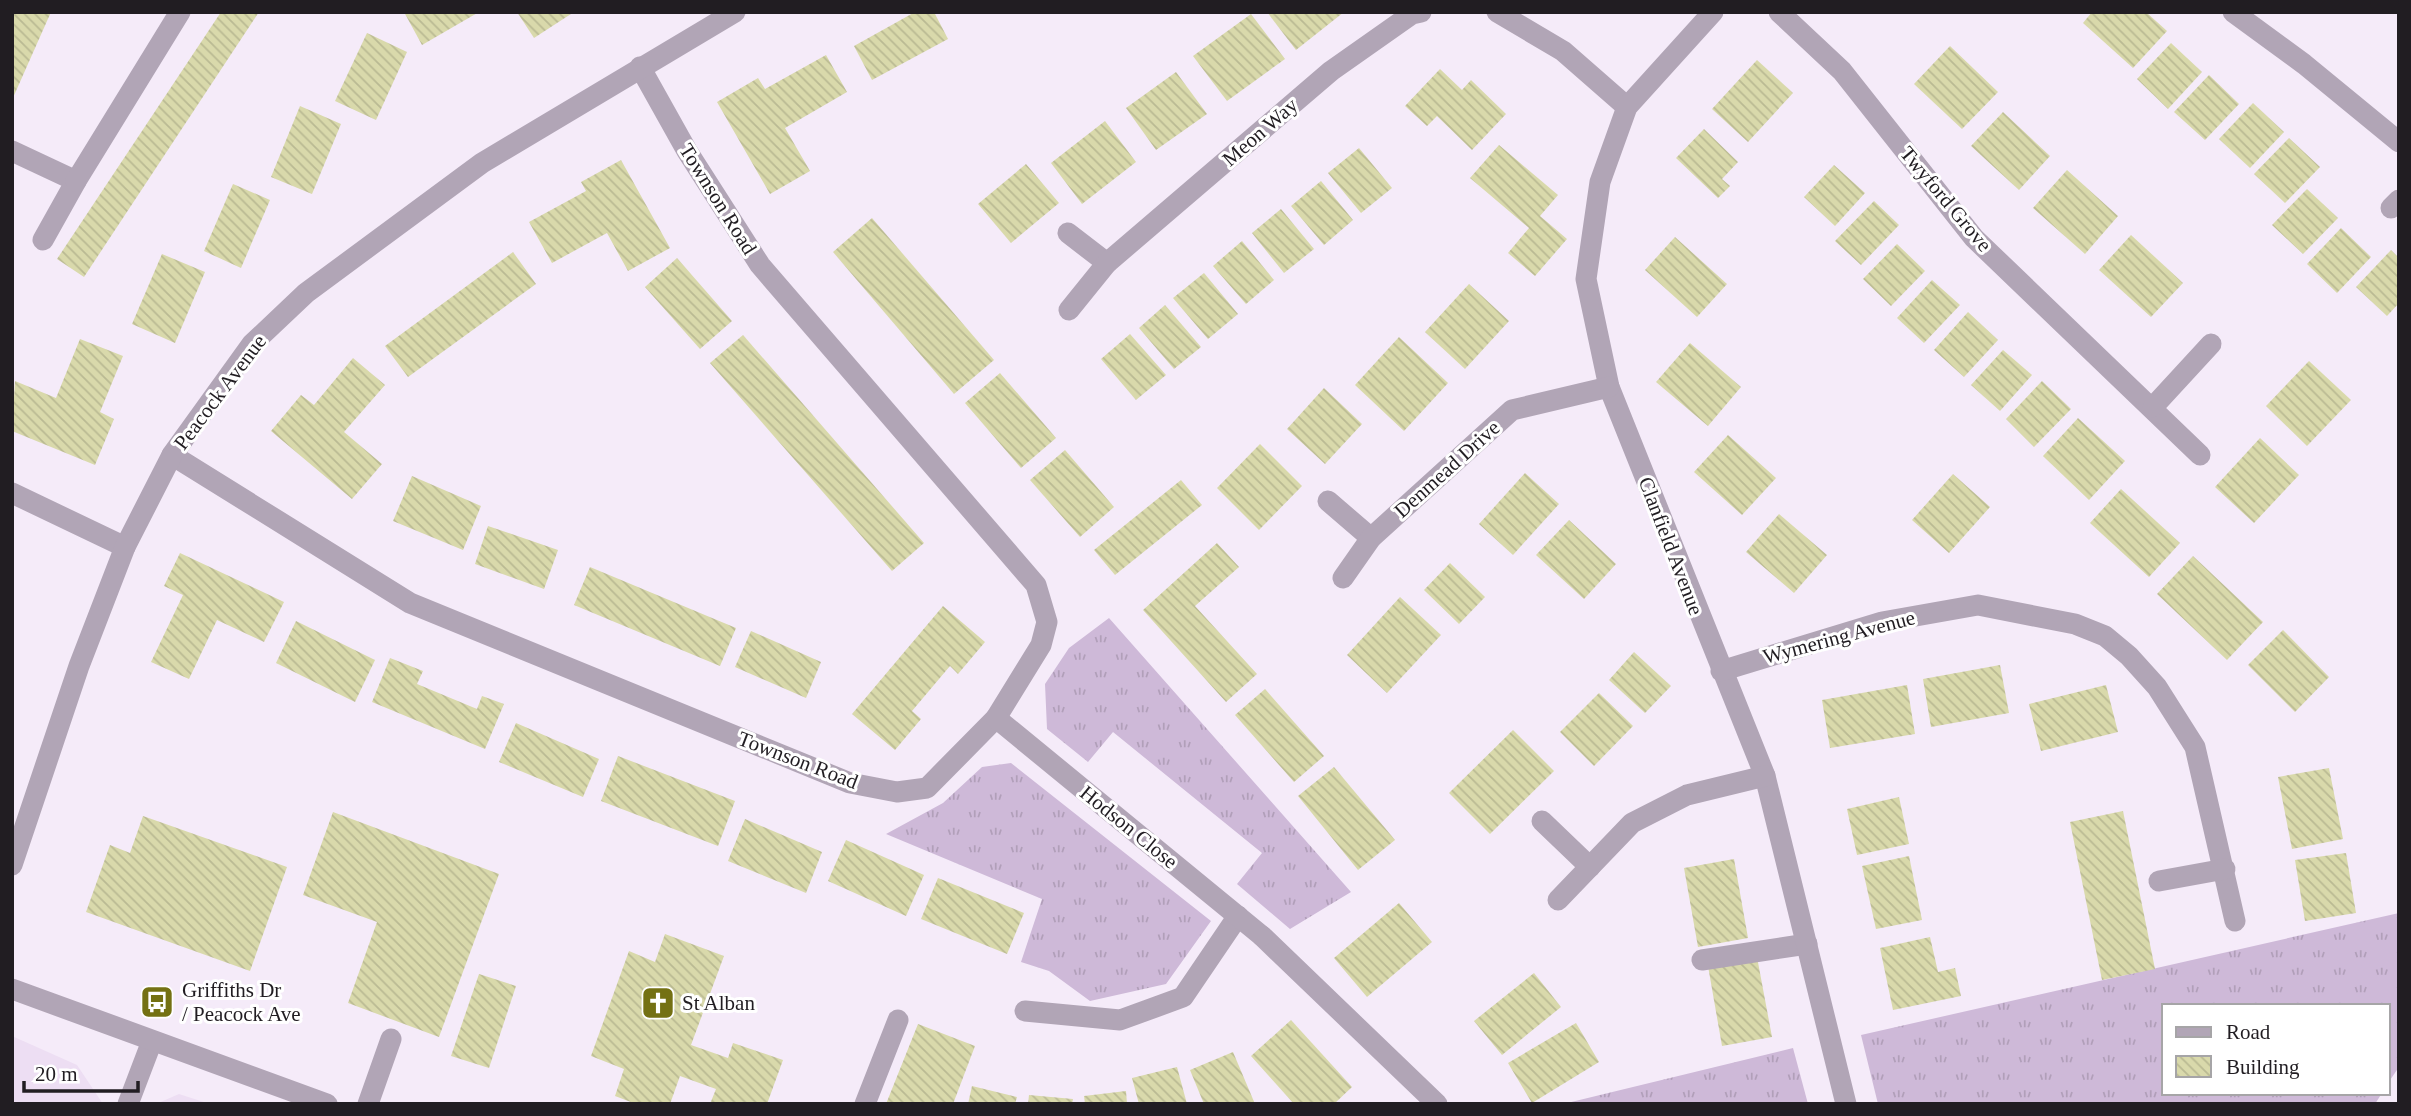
<svg xmlns="http://www.w3.org/2000/svg" width="2411" height="1116" font-family="'Times New Roman',serif">
  <style>
    .built { fill: #eddef3 }
    .grass { fill: url(#grass-tufts) }
    .building { fill: url(#building-back-hatch) }
    .lines { fill: none; stroke-linecap: round; stroke-linejoin: round }
    .service { stroke: #b1a5b6; stroke-width: 21 }
    .minor { stroke: #b1a5b6; stroke-width: 21 }
    .labels { text-anchor: middle; stroke-width: 6; stroke-linejoin: round; paint-order: stroke }
    .street-label { font-size: 21px; fill: #211d22; stroke: #fff }
    .poi-label { font-size: 21px; fill: #211d22; stroke: #fff; text-anchor: start }
  </style>
  <defs>
    <pattern id="grass-tufts" width="24" height="20" patternUnits="userSpaceOnUse" patternTransform="scale(1.75)"><rect width="24" height="20" fill="#ceb9d8"/><path d="M3 7l-1-3M5 7V3M7 7l1-3M15 17l-1-3M17 17v-4M19 17l1-3" fill="none" stroke="#b19fb9"/></pattern>
    <pattern id="building-back-hatch" width="6" height="6" patternUnits="userSpaceOnUse" patternTransform="scale(1.75)"><rect width="6" height="6" fill="#d9d9ab"/><path d="M-1 5l2 2M0 0l6 6M5-1l2 2" fill="none" stroke="#baba93"/></pattern>
  </defs>
  <rect width="100%" height="100%" fill="#f5ebf9"/>
  <!-- built -->
  <g class="built">
    <path d="M12,1036L77,1065L103,1104H12Z"/>
    <path d="M179,1094L210,1104H156Z"/>
  </g>
  <!-- grass -->
  <g class="grass">
    <path d="M1109,618L1351,892L1290,929L1237,884L1262,853L1113,732L1088,762L1047,729L1045,684L1069,648Z"/>
    <path d="M1011,763L1211,921L1166,984L1090,1001L1049,971L1021,962L1042,899L886,834L943,803L982,767Z"/>
    <path d="M2399,913V1067L2388,1083V1006H2164V1093H2382L2375,1104H1878L1861,1035Z"/>
    <path d="M1793,1048L1808,1104H1563Z"/>
  </g>
  <!-- building -->
  <g class="building">
    <path d="M12,12H51L12,100Z"/>
    <path d="M221,12H259L84,277L57,259Z"/>
    <path d="M404,12H479L422,45Z"/>
    <path d="M517,12H574L534,38Z"/>
    <path d="M915,12H934L948,39L872,80L854,46Z"/>
    <path d="M1267,12H1344L1296,50Z"/>
    <path d="M2092,12H2146L2167,31L2133,68L2083,23Z"/>
    <path d="M1251,14L1285,59L1227,101L1193,56Z"/>
    <path d="M367,33L407,52L376,120L335,101Z"/>
    <path d="M2171,43L2202,72L2168,109L2137,79Z"/>
    <path d="M1950,46L1998,92L1962,129L1914,84Z"/>
    <path d="M826,55L847,92L785,128L810,171L770,194L717,102L758,78L765,89Z"/>
    <path d="M1757,60L1793,93L1748,142L1712,109Z"/>
    <path d="M1440,69L1462,90L1471,80L1506,114L1472,150L1437,116L1427,126L1405,106Z"/>
    <path d="M1176,72L1207,114L1156,150L1126,108Z"/>
    <path d="M2209,75L2239,104L2205,140L2174,112Z"/>
    <path d="M2253,103L2284,132L2250,168L2219,139Z"/>
    <path d="M300,106L341,124L312,194L271,177Z"/>
    <path d="M2003,112L2050,156L2019,190L1971,146Z"/>
    <path d="M1105,121L1136,162L1082,204L1051,163Z"/>
    <path d="M1704,129L1738,162L1722,179L1730,186L1718,198L1676,158Z"/>
    <path d="M2289,138L2320,167L2285,203L2254,174Z"/>
    <path d="M1499,145L1558,195L1540,216L1567,239L1535,276L1508,253L1529,228L1470,178Z"/>
    <path d="M1359,148L1392,188L1361,213L1328,173Z"/>
    <path d="M621,160L670,248L628,271L607,233L552,263L529,222L586,191L581,182Z"/>
    <path d="M1026,164L1059,203L1011,243L978,204Z"/>
    <path d="M1834,165L1865,193L1835,226L1804,197Z"/>
    <path d="M2067,170L2118,216L2085,254L2033,208Z"/>
    <path d="M1321,181L1353,220L1324,245L1291,206Z"/>
    <path d="M233,184L270,200L241,268L204,251Z"/>
    <path d="M2307,189L2338,218L2303,254L2272,225Z"/>
    <path d="M1874,201L1899,225L1861,265L1835,241Z"/>
    <path d="M1281,209L1314,249L1284,273L1252,233Z"/>
    <path d="M872,218L994,360L954,394L833,252Z"/>
    <path d="M2341,228L2371,257L2337,293L2307,264Z"/>
    <path d="M2131,235L2183,283L2151,317L2099,270Z"/>
    <path d="M1675,237L1727,284L1697,317L1645,270Z"/>
    <path d="M1242,241L1274,280L1246,304L1213,266Z"/>
    <path d="M1897,244L1925,271L1891,306L1863,279Z"/>
    <path d="M2391,250L2399,258V303L2387,316L2356,287Z"/>
    <path d="M513,252L536,284L408,377L385,346Z"/>
    <path d="M162,254L205,272L175,343L132,324Z"/>
    <path d="M677,258L732,321L700,349L645,287Z"/>
    <path d="M1204,273L1238,314L1208,339L1173,298Z"/>
    <path d="M1932,280L1960,305L1924,343L1897,318Z"/>
    <path d="M1469,284L1509,321L1465,369L1425,332Z"/>
    <path d="M1165,305L1201,347L1174,369L1139,328Z"/>
    <path d="M1968,312L1998,340L1964,377L1934,350Z"/>
    <path d="M1130,334L1166,375L1136,400L1101,359Z"/>
    <path d="M743,335L924,543L892,571L710,363Z"/>
    <path d="M1399,337L1448,383L1404,431L1355,385Z"/>
    <path d="M80,339L123,356L100,412L114,419L95,465L12,431L15,381L56,398Z"/>
    <path d="M1690,343L1741,387L1708,426L1656,382Z"/>
    <path d="M2003,350L2032,375L2000,411L1971,385Z"/>
    <path d="M353,358L385,385L344,432L382,464L352,499L271,431L301,395L314,405Z"/>
    <path d="M2309,361L2351,400L2307,446L2266,406Z"/>
    <path d="M1000,373L1056,438L1021,468L965,403Z"/>
    <path d="M2042,381L2071,409L2034,447L2006,419Z"/>
    <path d="M1324,388L1362,424L1325,464L1287,429Z"/>
    <path d="M2078,418L2125,461L2089,500L2043,456Z"/>
    <path d="M1728,435L1776,478L1742,515L1694,472Z"/>
    <path d="M2260,438L2299,475L2254,523L2215,487Z"/>
    <path d="M1260,444L1302,486L1259,530L1217,488Z"/>
    <path d="M1065,450L1114,507L1080,537L1030,480Z"/>
    <path d="M1525,473L1559,504L1513,555L1479,524Z"/>
    <path d="M1953,474L1990,507L1949,553L1912,520Z"/>
    <path d="M412,476L481,506L463,550L393,521Z"/>
    <path d="M1181,480L1202,505L1115,575L1094,550Z"/>
    <path d="M2121,489L2180,543L2149,577L2090,523Z"/>
    <path d="M1779,514L1827,555L1794,593L1746,552Z"/>
    <path d="M1569,520L1616,564L1584,599L1536,555Z"/>
    <path d="M488,526L558,550L544,589L475,564Z"/>
    <path d="M1217,543L1239,567L1195,606L1257,674L1226,702L1143,610Z"/>
    <path d="M180,553L284,602L264,642L217,620L189,679L151,662L183,595L164,586Z"/>
    <path d="M2193,556L2263,622L2227,660L2157,594Z"/>
    <path d="M1450,563L1485,597L1459,624L1424,590Z"/>
    <path d="M590,567L736,628L720,666L574,605Z"/>
    <path d="M1400,597L1441,635L1387,693L1347,655Z"/>
    <path d="M943,606L985,642L958,674L950,666L912,711L921,719L895,750L852,714Z"/>
    <path d="M296,621L375,660L355,702L276,663Z"/>
    <path d="M2283,630L2329,677L2295,712L2248,665Z"/>
    <path d="M751,631L821,662L806,698L735,667Z"/>
    <path d="M1634,652L1671,686L1645,713L1609,680Z"/>
    <path d="M390,658L423,671L417,684L477,709L482,696L504,704L485,749L372,702Z"/>
    <path d="M2000,665L2009,713L1931,727L1923,679Z"/>
    <path d="M1907,685L1915,734L1830,748L1822,700Z"/>
    <path d="M2106,685L2118,732L2041,751L2029,704Z"/>
    <path d="M1265,689L1324,756L1294,782L1235,715Z"/>
    <path d="M1599,693L1633,726L1594,766L1560,732Z"/>
    <path d="M516,723L599,759L583,797L499,762Z"/>
    <path d="M1513,730L1554,771L1490,834L1449,793Z"/>
    <path d="M618,756L735,801L718,846L601,801Z"/>
    <path d="M1334,767L1395,840L1358,870L1298,796Z"/>
    <path d="M2329,768L2343,839L2292,849L2278,777Z"/>
    <path d="M1899,797L1909,844L1857,855L1847,809Z"/>
    <path d="M2123,811L2155,969L2102,980L2070,822Z"/>
    <path d="M333,812L499,874L439,1037L348,1003L377,922L303,895Z"/>
    <path d="M143,816L287,867L250,971L86,912L110,845L130,853Z"/>
    <path d="M745,819L822,852L806,893L728,861Z"/>
    <path d="M846,840L924,875L906,916L828,881Z"/>
    <path d="M2346,853L2356,913L2305,921L2295,860Z"/>
    <path d="M1909,856L1922,920L1876,929L1862,866Z"/>
    <path d="M1734,859L1748,938L1698,947L1684,868Z"/>
    <path d="M938,878L1024,913L1007,954L921,919Z"/>
    <path d="M1399,903L1432,942L1367,997L1334,958Z"/>
    <path d="M665,934L724,956L691,1045L728,1058L733,1043L783,1060L767,1104H710L716,1089L680,1076L670,1104H636L615,1096L624,1069L591,1056L629,951L655,962Z"/>
    <path d="M1930,937L1938,972L1955,968L1961,996L1893,1010L1880,948Z"/>
    <path d="M1757,957L1772,1037L1722,1046L1708,966Z"/>
    <path d="M1534,973L1561,1007L1502,1055L1474,1021Z"/>
    <path d="M479,974L516,986L489,1068L451,1056Z"/>
    <path d="M1291,1020L1352,1087L1334,1104H1294L1251,1056Z"/>
    <path d="M1576,1023L1599,1062L1532,1103L1508,1063Z"/>
    <path d="M918,1024L975,1046L953,1104H886Z"/>
    <path d="M1233,1052L1255,1104H1204L1190,1070Z"/>
    <path d="M1177,1067L1187,1104H1139L1132,1078Z"/>
    <path d="M972,1086L1017,1097L1015,1104H968Z"/>
    <path d="M1126,1091L1127,1104H1085L1084,1096Z"/>
    <path d="M1029,1095L1073,1099L1072,1104H1028Z"/>
  </g>
  <g class="lines">
    <!-- service -->
    <g class="service">
      <path d="M12,151L76,181L43,240"/>
      <path d="M76,181L180,12"/>
      <path d="M1262,936L1437,1104"/>
      <path d="M1702,960L1807,944"/>
      <path d="M1025,1011L1120,1020L1183,997L1238,916"/>
      <path d="M128,1104L152,1041"/>
      <path d="M368,1104L391,1039"/>
      <path d="M865,1104L898,1020"/>
    </g>
    <!-- minor -->
    <g class="minor">
      <path d="M1497,12L1563,51L1627,107"/>
      <path d="M1713,12L1627,107L1600,182L1586,279L1609,387L1765,776L1846,1104"/>
      <path d="M1779,12L1842,71L1974,238L2200,455"/>
      <path d="M2233,12L2304,64L2399,142"/>
      <path d="M2391,208L2399,200"/>
      <path d="M1068,233L1107,263"/>
      <path d="M1069,310L1107,263L1331,71L1412,14L1421,12"/>
      <path d="M2153,407L2211,344"/>
      <path d="M172,455L410,603L850,783L897,792L927,788L996,718L1041,645L1047,622L1036,585L760,265L687,151L640,67"/>
      <path d="M12,493L125,547"/>
      <path d="M1328,501L1371,538"/>
      <path d="M1343,578L1371,538L1512,410L1609,387"/>
      <path d="M1721,671L1882,622L1978,605L2075,624L2105,636L2129,656L2157,687L2195,747L2235,921"/>
      <path d="M996,718L1262,936"/>
      <path d="M1542,821L1590,867"/>
      <path d="M12,865L79,666L125,547L172,455L252,344L306,293L482,163L735,12"/>
      <path d="M2159,881L2225,869"/>
      <path d="M1558,900L1632,823L1687,795L1765,776"/>
      <path d="M12,989L327,1104"/>
    </g>
  </g>
  <!-- icons -->
  <defs>
    <symbol id="bus-square" viewBox="-11 -11 22 22"><rect x="-9" y="-9" width="18" height="18" rx="4" fill="#747113" stroke="#fff"/><path d="M-5-6H5V4H4V6H2V4H-2V6H-4V4H-5ZM-3.5-4V0h7V-4ZM-3.5 1.2v1.5H-2V1.2ZM2 1.2v1.5H3.5V1.2Z" fill="#fff"/></symbol>
    <symbol id="church-square" viewBox="-11 -11 22 22"><rect x="-9" y="-9" width="18" height="18" rx="4" fill="#747113" stroke="#fff"/><path d="M-1.2-6h2.4v3.5h3.3v2.4h-3.3V6h-2.4V-.1h-3.3v-2.4h3.3Z" fill="#fff"/></symbol>
  </defs>
  <g fill-rule="evenodd">
    <use href="#bus-square" x="138" y="983" width="38" height="38"/>
    <use href="#church-square" x="639" y="984" width="38" height="38"/>
  </g>
  <g class="labels">
    <!-- street labels -->
    <g class="street-label">
      <text transform="translate(1260 132) rotate(-41)" y="7">Meon Way</text>
      <text transform="translate(718 199) rotate(58)" y="7">Townson Road</text>
      <text transform="translate(1946 199) rotate(50)" y="7">Twyford Grove</text>
      <text transform="translate(220 392) rotate(-53)" y="7">Peacock Avenue</text>
      <text transform="translate(1447 469) rotate(-42)" y="7">Denmead Drive</text>
      <text transform="translate(1671 546) rotate(69)" y="7">Clanfield Avenue</text>
      <text transform="translate(1839 637) rotate(-15)" y="7">Wymering Avenue</text>
      <text transform="translate(798 760) rotate(21)" y="7">Townson Road</text>
      <text transform="translate(1129 827) rotate(39)" y="7">Hodson Close</text>
    </g>
    <!-- poi labels -->
    <g class="poi-label">
      <text x="182" y="997">Griffiths Dr<tspan x="182" dy="24">/ Peacock Ave</tspan></text>
      <text x="682" y="1010">St Alban</text>
    </g>
  </g>
  <!-- border -->
  <rect width="2411" height="1116" fill="none" stroke="#211d22" stroke-width="28"/>
  <!-- legend -->
  <rect x="2162" y="1004" width="228" height="91" fill="#ffffff" stroke="#a6a5a7" stroke-width="2"/>
  <rect x="2176" y="1027" width="35" height="10" fill="#b1a5b6" stroke="#a6a5a7" stroke-width="2"/>
  <text x="2226" y="1039" font-size="21" fill="#211d22">Road</text>
  <rect x="2176" y="1056" width="35" height="21" fill="url(#building-back-hatch)" stroke="#a6a5a7" stroke-width="2"/>
  <text x="2226" y="1074" font-size="21" fill="#211d22">Building</text>
  <!-- scale -->
  <path d="M24 1081v10h114v-10" fill="none" stroke="#211d22" stroke-width="3.5"/>
  <text x="35" y="1081" font-size="21" fill="#211d22" stroke="#ffffff" stroke-width="5" paint-order="stroke">20 m</text>
</svg>
